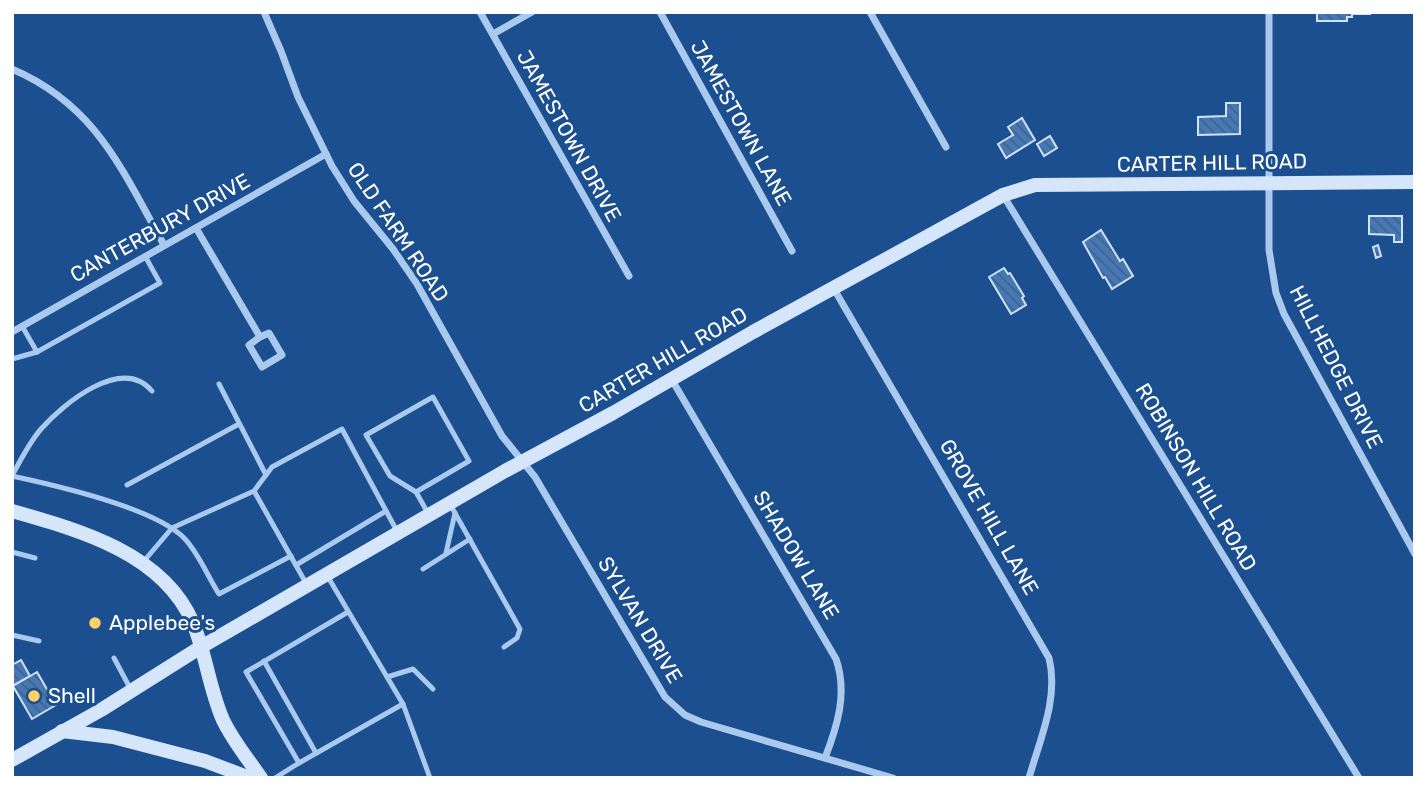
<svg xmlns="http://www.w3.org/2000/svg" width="1427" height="790" font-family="Rubik,sans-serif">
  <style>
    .building { fill: url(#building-back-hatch); stroke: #cfe3fa; stroke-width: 2 }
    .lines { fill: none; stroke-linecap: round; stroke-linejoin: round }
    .service { stroke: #a9c9ee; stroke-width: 5 }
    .minor { stroke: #a9c9ee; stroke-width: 7 }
    .secondary { stroke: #d6e6fa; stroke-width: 14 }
    .poi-dot { fill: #ffd166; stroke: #1b4f8f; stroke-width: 2.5 }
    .labels { text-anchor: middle; stroke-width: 6; stroke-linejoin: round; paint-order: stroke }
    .street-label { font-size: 21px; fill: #fff; stroke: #1b4f8f }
    .poi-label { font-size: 21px; fill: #fff; stroke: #1b4f8f; text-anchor: start }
  </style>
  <defs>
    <pattern id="building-back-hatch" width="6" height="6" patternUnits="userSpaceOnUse" patternTransform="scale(1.75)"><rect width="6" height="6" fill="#4478b7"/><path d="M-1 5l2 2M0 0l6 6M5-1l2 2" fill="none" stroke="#486282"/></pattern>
  </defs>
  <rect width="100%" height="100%" fill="#1b4f8f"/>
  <!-- building -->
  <g class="building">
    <path d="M1314,12H1370V14H1352V17H1347V21H1317V12Z"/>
    <path d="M1226,103H1240V134L1198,135V117L1226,116Z"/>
    <path d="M1022,118L1035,140L1006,158L998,144L1013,135L1008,127Z"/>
    <path d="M1050,136L1057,148L1044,156L1037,144Z"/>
    <path d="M1369,216H1402V242H1394V235L1369,234Z"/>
    <path d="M1101,230L1120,261L1123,259L1133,276L1112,289L1105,277L1103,278L1083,242Z"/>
    <path d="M1378,245L1381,256L1376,258L1373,247Z"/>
    <path d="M1004,268L1008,274L1010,273L1024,296L1022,298L1026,305L1011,314L989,277Z"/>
    <path d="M21,660L30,676L12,686V665Z"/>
    <path d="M37,672L56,705L32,719L13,686Z"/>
  </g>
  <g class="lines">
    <!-- service -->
    <g class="service">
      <path d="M37,352L160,283L145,256"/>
      <path d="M12,359L37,352L22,326"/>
      <path d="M219,384L266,475"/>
      <path d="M12,476C54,485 156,508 185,539C199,554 208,577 219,594L291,556"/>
      <path d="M12,476C21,459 29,443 41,429C63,404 122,355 152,391"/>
      <path d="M127,485L239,424"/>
      <path d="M254,491L272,467L342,429L398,533"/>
      <path d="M416,492L469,461L433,397L366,435L390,476L416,492L429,515"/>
      <path d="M451,506L520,629L517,638L504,647"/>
      <path d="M12,552L35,558"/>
      <path d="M446,553L455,513"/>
      <path d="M144,561L172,528L254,491L307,585"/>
      <path d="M296,565L386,511"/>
      <path d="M423,569L470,539"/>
      <path d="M328,577L403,704L430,778"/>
      <path d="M12,635L39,641"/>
      <path d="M114,658L130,688"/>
      <path d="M264,661L316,753"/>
      <path d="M387,677L413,669L433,689"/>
      <path d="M299,763L403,704"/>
      <path d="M275,778L299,763L246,672L348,612"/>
    </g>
    <!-- minor -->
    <g class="minor">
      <path d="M264,12L281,51L298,97L332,166L354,201L393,249L417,284L502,436L535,477L665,697L685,715L701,722L893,778"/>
      <path d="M480,12L629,276"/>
      <path d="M660,12L792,251"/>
      <path d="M870,12L946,147"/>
      <path d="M1269,12V250L1276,293L1284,314L1415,554"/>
      <path d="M493,34L532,12"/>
      <path d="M12,69C96,105 122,170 164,245"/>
      <path d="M1003,195L1359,778"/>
      <path d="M196,228L260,337L269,333L282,355L262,367L249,345L260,337"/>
      <path d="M834,289L1049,658C1059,698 1040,739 1029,778"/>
      <path d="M12,332L326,154"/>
      <path d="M672,380L836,659C848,693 837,727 825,758"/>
    </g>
    <!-- secondary -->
    <g class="secondary">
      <path d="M12,511C79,530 163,553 193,623C206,654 209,688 223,720C233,741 248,759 261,778"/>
      <path d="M62,731L113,737L205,761L250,778"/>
      <path d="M12,760L101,710L201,647L505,471L613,413L753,332L1003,195L1035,185L1415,182"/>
    </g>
  </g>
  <!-- markers -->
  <g class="poi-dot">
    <circle cx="95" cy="623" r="7"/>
    <circle cx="34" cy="696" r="7"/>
  </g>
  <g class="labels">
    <!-- street labels -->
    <g class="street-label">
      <text transform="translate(741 123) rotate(61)" y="7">JAMESTOWN LANE</text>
      <text transform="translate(569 136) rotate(61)" y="7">JAMESTOWN DRIVE</text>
      <text transform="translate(1212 163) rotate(-1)" y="7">CARTER HILL ROAD</text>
      <text transform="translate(160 228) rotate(-29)" y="7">CANTERBURY DRIVE</text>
      <text transform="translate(398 232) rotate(56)" y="7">OLD FARM ROAD</text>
      <text transform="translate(663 360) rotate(-30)" y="7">CARTER HILL ROAD</text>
      <text transform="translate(1336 367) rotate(63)" y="7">HILLHEDGE DRIVE</text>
      <text transform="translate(1196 477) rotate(59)" y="7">ROBINSON HILL ROAD</text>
      <text transform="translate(989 517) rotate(60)" y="7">GROVE HILL LANE</text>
      <text transform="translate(796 555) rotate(59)" y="7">SHADOW LANE</text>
      <text transform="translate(640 620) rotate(59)" y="7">SYLVAN DRIVE</text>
    </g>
    <!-- poi labels -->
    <g class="poi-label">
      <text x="109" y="630">Applebee's</text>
      <text x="48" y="703">Shell</text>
    </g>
  </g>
  <!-- border -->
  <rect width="1427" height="790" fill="none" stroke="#ffffff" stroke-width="28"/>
</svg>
